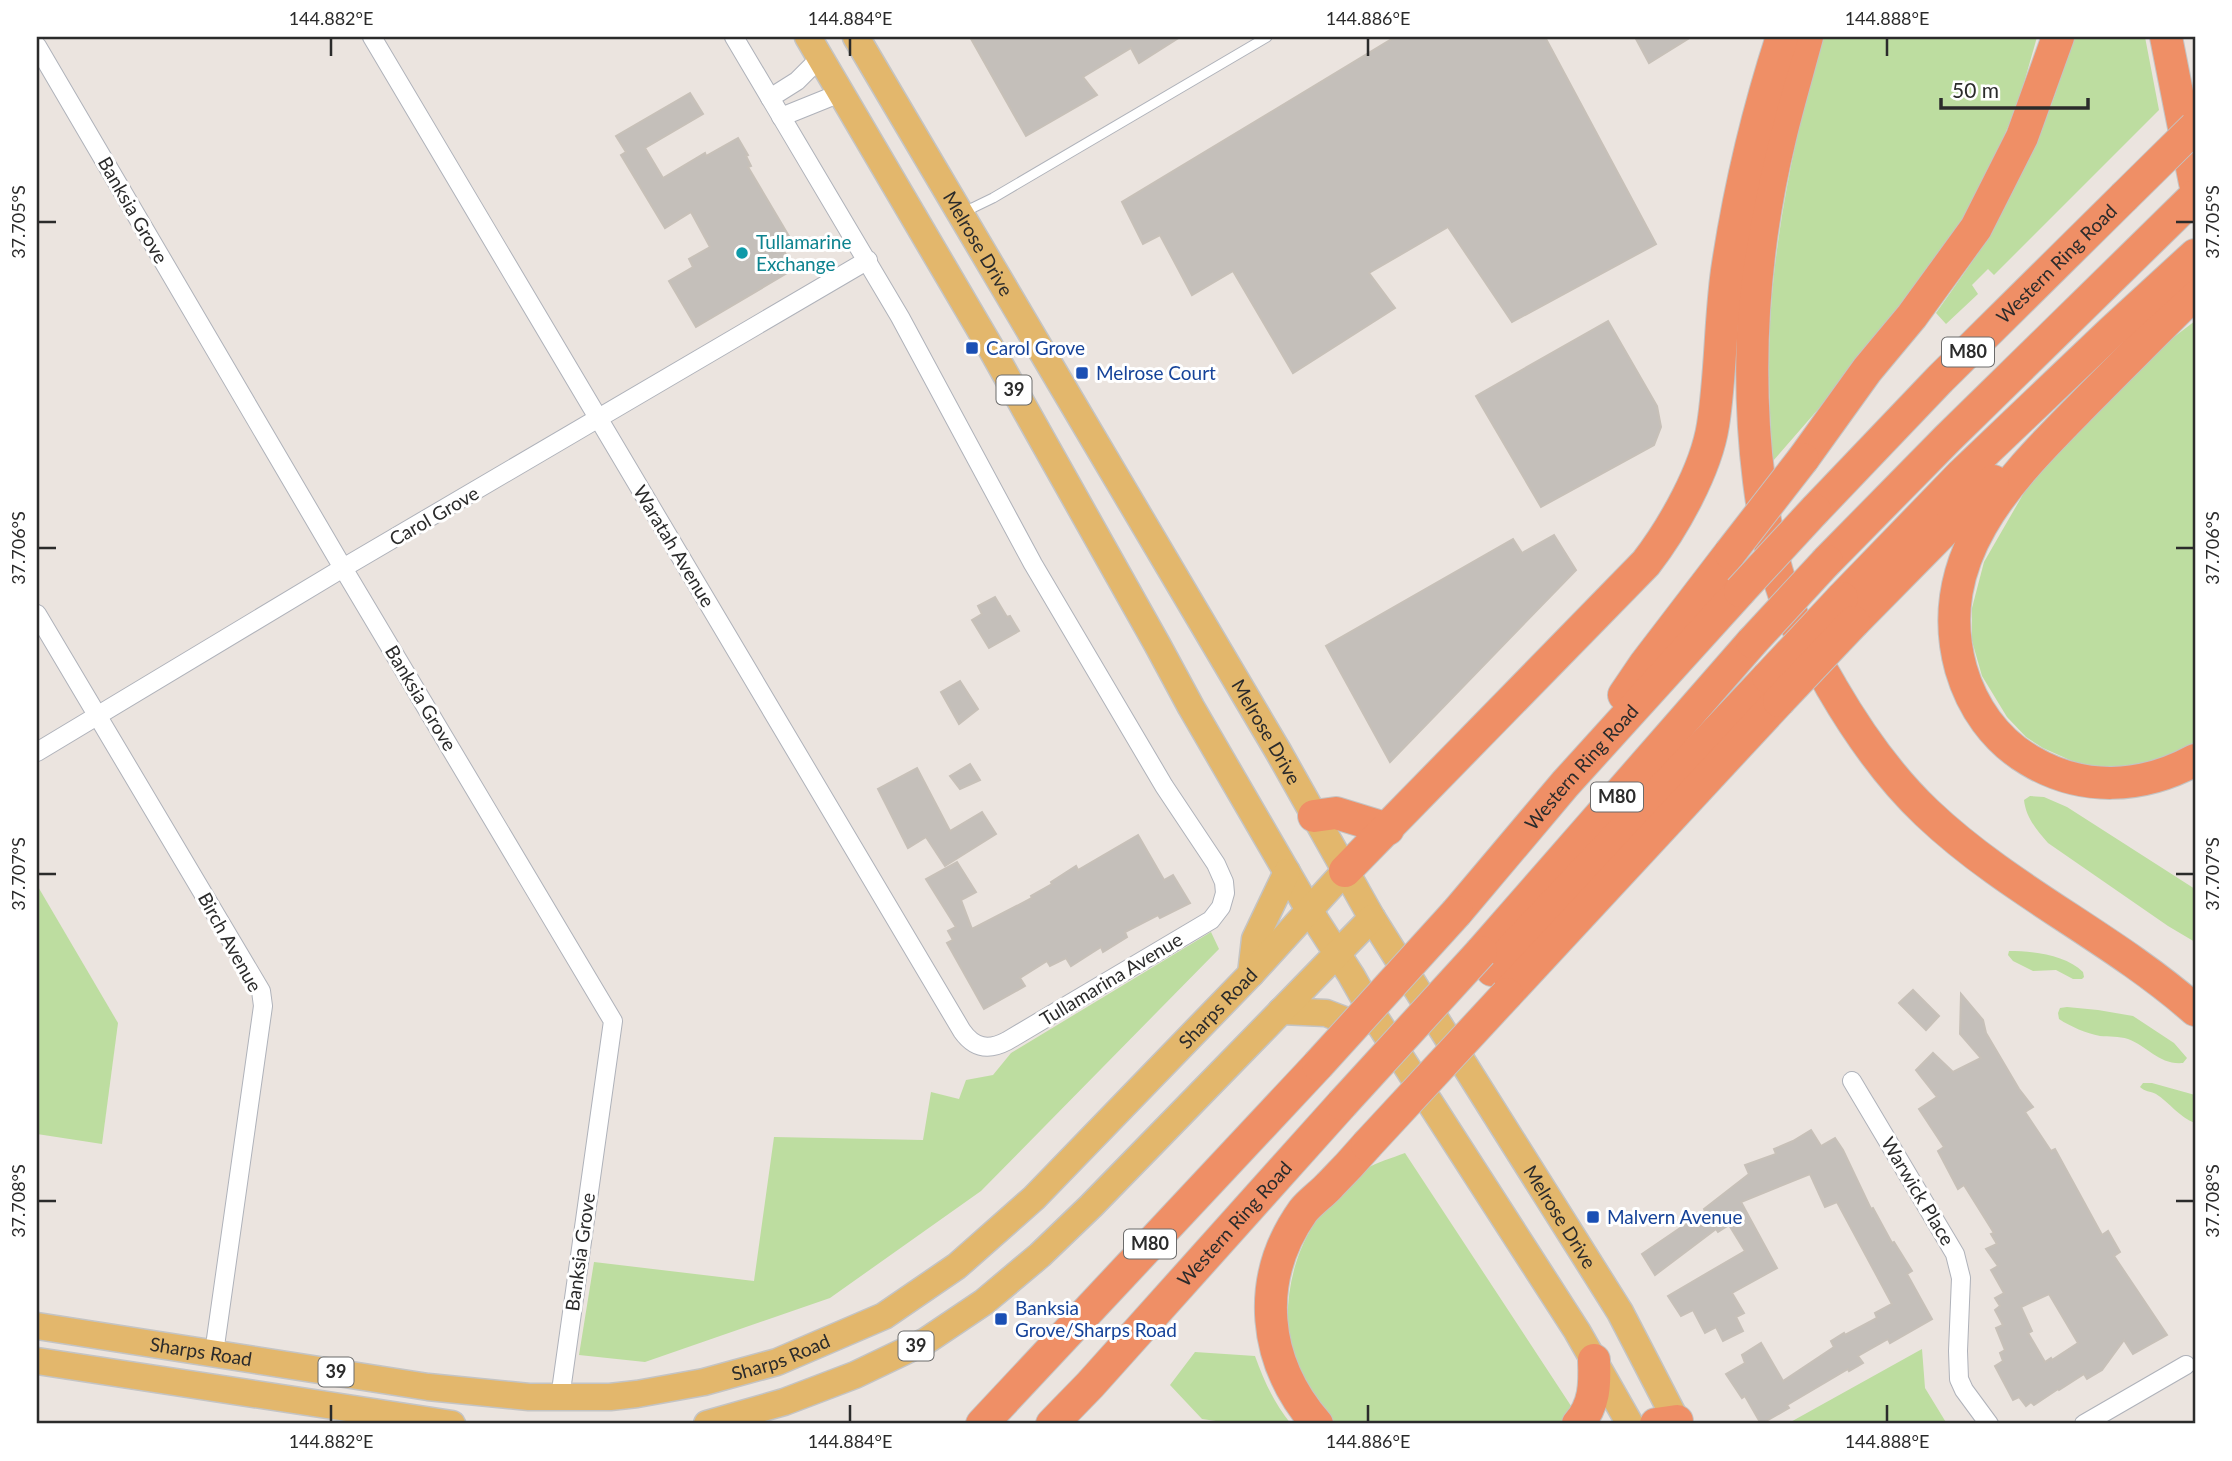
<svg xmlns="http://www.w3.org/2000/svg" width="2232" height="1461" font-family="Lato,sans-serif">
  <style>
    .green { fill: #bddda0 }
    .building { fill: #c4bfba; stroke: #c7c0b8; stroke-width: 2; fill-rule: evenodd }
    .lines { fill: none; stroke-linecap: round; stroke-linejoin: round }
    .service-casing { stroke: #afb2ba; stroke-width: 11 }
    .minor-casing { stroke: #afb2ba; stroke-width: 20 }
    .primary-casing { stroke: #c4c4c4; stroke-width: 29 }
    .motorway-casing { stroke: #c4c4c4; stroke-width: 34 }
    .service { stroke: #fff; stroke-width: 9 }
    .minor { stroke: #fff; stroke-width: 18 }
    .primary { stroke: #e3b76c; stroke-width: 26 }
    .motorway { stroke: #ef8f66; stroke-width: 32 }
    .motorway-bridge-casing { stroke: #c4c4c4; stroke-width: 34; stroke-linecap: butt }
    .motorway-bridge { stroke: #ef8f66; stroke-width: 32 }
    .ticks { fill: none; stroke: #2b2b2b; stroke-width: 2.5 }
    .culture-dot { fill: #0f9aa8; stroke: #fff; stroke-width: 2.5 }
    .transit-dot { fill: #1a4fb4; stroke: #fff; stroke-width: 2.5 }
    .labels { text-anchor: middle; stroke-width: 6; stroke-linejoin: round; paint-order: stroke }
    .shield { fill: #fff; stroke: #6b6b6b; stroke-width: 2 }
    .shield-label { font-size: 18px; font-weight: bold; fill: #2b2b2b }
    .street-label { font-size: 19px; fill: #2b2b2b; stroke: #fff }
    .culture-label { font-size: 19px; fill: #0d838f; stroke: #fff; text-anchor: start }
    .transit-label { font-size: 19px; fill: #164399; stroke: #fff; text-anchor: start }
    .neatline { fill: none; stroke: #2b2b2b; stroke-width: 2.5 }
    .ticks-label { font-size: 18px; text-anchor: middle; fill: #2b2b2b }
  </style>
  <rect width="100%" height="100%" fill="#ebe4df"/>
  <!-- green -->
  <g class="green">
    <path d="M1821,37H2037L2018,104L1972,209L1908,306L1773,461C1768,399 1767,336 1774,274C1783,193 1801,115 1821,37Z"/>
    <path d="M2072,37H2145L2159,110L1994,275L1988,269L1972,285L1978,294L1946,324L1936,313C1954,287 1974,261 1990,233C2026,171 2055,107 2072,37Z"/>
    <path d="M2195,321V749L2176,762L2090,769L2043,748L2026,737L2007,717L1982,676L1972,641V608L1984,562L2029,484L2097,406L2157,350Z"/>
    <path d="M2030,796L2044,797L2067,807L2195,889V942L2168,926L2048,843C2037,830 2026,818 2024,800Z"/>
    <path d="M37,885L118,1023L102,1144L37,1134Z"/>
    <path d="M1211,932L1219,949L981,1191L830,1298L645,1362L579,1355L594,1262L754,1281L774,1137L923,1140L931,1092L959,1099L966,1080L993,1075L1011,1053Z"/>
    <path d="M2009,951C2032,951 2066,955 2083,972L2084,977L2082,979H2073L2056,970L2033,971L2013,961L2008,955Z"/>
    <path d="M2067,1007L2098,1010L2133,1016L2174,1043L2187,1058L2183,1063C2159,1065 2149,1047 2128,1039C2119,1036 2109,1037 2100,1036C2086,1033 2071,1027 2059,1019L2058,1013L2060,1008Z"/>
    <path d="M2143,1083H2152L2195,1095V1123C2179,1117 2170,1103 2156,1094C2150,1091 2145,1092 2140,1087Z"/>
    <path d="M1405,1153L1575,1412L1563,1424H1334C1320,1407 1301,1388 1295,1367C1276,1303 1295,1231 1345,1187C1352,1181 1358,1174 1366,1169C1377,1162 1392,1158 1405,1153Z"/>
    <path d="M1922,1349L1925,1388L1947,1424H1787Z"/>
    <path d="M1195,1352L1255,1356C1264,1381 1274,1403 1291,1424H1237L1202,1419L1170,1385Z"/>
  </g>
  <!-- building -->
  <g class="building">
    <path d="M970,37H1180L1139,63L1131,48L1083,77L1097,95L1026,136Z"/>
    <path d="M1395,37H1545L1656,244L1512,322L1448,227L1369,273L1395,308L1293,373L1233,271L1192,295L1160,235L1143,244L1122,202Z"/>
    <path d="M1635,37H1691L1649,63Z"/>
    <path d="M690,93L703,114L645,148L663,178L705,153L706,156L738,138L748,155L746,156L751,166L748,167L790,238L780,244L794,269L696,327L669,281L693,267L689,259L710,247L691,212L665,228L621,155L626,152L616,136Z"/>
    <path d="M1608,321L1657,406L1661,427L1654,445L1541,507L1476,396Z"/>
    <path d="M1554,535L1576,570L1390,762L1326,646L1513,539L1522,553Z"/>
    <path d="M995,597L1007,617L1010,616L1019,631L989,648L972,620L982,614L978,606Z"/>
    <path d="M960,681L978,709L959,724L941,692Z"/>
    <path d="M970,764L980,780L960,789L950,776Z"/>
    <path d="M917,768L950,831L982,812L996,834L945,866L926,837L908,848L878,789Z"/>
    <path d="M1138,835L1164,880L1173,875L1190,903L1160,918L1158,915L1125,932L1127,937L1103,952L1101,947L1071,966L1066,958L1050,966L1047,961L1020,978L1025,986L984,1009L947,943L953,940L948,931L956,927L926,879L957,862L976,892L961,900L972,929L1032,898L1031,896L1052,884L1051,882L1076,866L1078,870Z"/>
    <path d="M1913,990L1939,1016L1926,1030L1899,1003Z"/>
    <path d="M1961,994L1983,1020L1986,1033L2019,1089L2033,1107L2025,1112L2051,1151L2055,1149L2102,1235L2108,1231L2120,1252L2114,1256L2167,1335L2133,1354L2124,1340L2102,1370L2087,1379L2084,1374L2059,1390L2058,1389L2034,1405L2031,1402L2026,1406L2019,1397L2013,1400L1995,1366L2003,1361L2000,1353L2005,1350L1996,1328L2003,1325L1995,1310L2000,1306L1995,1298L2004,1293L1991,1270L1998,1266L1986,1249L1997,1244L1991,1234L1994,1233L1964,1185L1958,1189L1938,1151L1944,1147L1919,1109L1937,1097L1916,1070L1933,1053L1953,1072L1981,1058L1960,1034ZM2049,1294L2078,1343L2052,1360L2051,1358L2045,1362L2028,1333L2032,1331L2021,1307Z"/>
    <path d="M1811,1130L1821,1146L1835,1138L1843,1150L1871,1209L1873,1208L1892,1243L1894,1242L1912,1271L1907,1274L1932,1319L1890,1343L1888,1339L1858,1356L1863,1363L1849,1371L1848,1369L1787,1405L1789,1408L1761,1424L1745,1396L1742,1398L1726,1374L1745,1363L1742,1355L1761,1343L1783,1381L1834,1347L1831,1341L1844,1333L1845,1335L1877,1318L1875,1313L1892,1304L1837,1202L1825,1207L1810,1174L1741,1202L1777,1268L1732,1293L1744,1313L1736,1317L1743,1331L1723,1341L1716,1327L1705,1333L1693,1310L1681,1316L1668,1296L1745,1251L1729,1225L1718,1232L1716,1229L1655,1275L1642,1254L1705,1211L1704,1209L1749,1174L1745,1165L1776,1154L1774,1149L1793,1141Z"/>
  </g>
  <g class="lines">
    <defs>
      <path id="service" d="M962,213L993,198L1267,37"/>
      <g id="minor">
        <path d="M372,37L962,1031C974,1048 988,1051 1007,1041L1211,920L1221,907L1225,893L1224,882L1216,864L1164,786L1033,564L900,317L734,37"/>
        <path d="M37,46L343,568L613,1021L560,1398"/>
        <path d="M770,98L797,81L820,58"/>
        <path d="M781,117L843,92"/>
        <path d="M37,614L261,991L263,1006L214,1353"/>
        <path d="M37,752L343,568L868,260"/>
        <path d="M1852,1081L1955,1254L1961,1278L1958,1351L1959,1379L1964,1390L1989,1424"/>
        <path d="M2084,1424L2186,1365"/>
      </g>
      <g id="primary">
        <path d="M808,37L989,345L1157,644L1191,707L1309,910L1351,975L1376,1019L1577,1331L1630,1424"/>
        <path id="s1" d="M856,37L1278,751L1372,918L1620,1312L1678,1424"/>
        <path d="M1251,974L1255,939L1287,872"/>
        <path d="M1281,1011L1326,1013L1352,1023L1374,1019"/>
        <path id="s2" d="M37,1326L428,1387L529,1397H610L637,1394L704,1382L777,1362L884,1316L957,1266L1034,1198L1251,974L1345,871"/>
        <path d="M37,1361L452,1424"/>
        <path d="M707,1424L784,1402L855,1375L926,1341L984,1302L1040,1255L1091,1206L1372,918"/>
      </g>
      <g id="motorway">
        <path d="M1807,37C1798,71 1788,104 1780,138C1753,249 1745,368 1759,481C1765,529 1775,577 1795,622C1805,645 1820,666 1832,688C1857,731 1891,779 1927,813C2008,890 2112,937 2195,1010"/>
        <path d="M2166,37L2195,183"/>
        <path d="M2195,293C2157,330 2120,368 2083,405C2011,478 1930,556 1961,669C1972,707 1995,740 2029,760C2082,792 2142,789 2195,760"/>
        <path d="M1803,459L1867,370L1912,316L1976,228L2022,137L2058,37"/>
        <path id="s3" d="M1815,510L1940,379L2124,197"/>
        <path d="M1827,561L1948,438L2195,196"/>
        <path d="M1842,598L1962,474L2111,332L2195,255"/>
        <path d="M1854,622L1993,481"/>
        <path d="M1624,695L1645,664L1730,553"/>
        <path d="M1314,816L1336,813L1388,829"/>
        <path d="M1345,871L1646,563C1673,528 1706,470 1713,425C1721,374 1720,322 1727,271C1739,190 1757,114 1782,37"/>
        <path id="s4" d="M1457,912L1565,784L1740,591"/>
        <path d="M1481,952L1752,642"/>
        <path d="M1492,970L1768,677"/>
        <path d="M1507,994L1779,701"/>
        <path d="M982,1424L1318,1065"/>
        <path id="s5" d="M1052,1424L1090,1385L1342,1104"/>
        <path d="M1317,1424C1263,1362 1254,1280 1303,1211C1311,1201 1322,1194 1330,1185C1343,1172 1355,1159 1367,1145"/>
        <path d="M1578,1424C1595,1405 1595,1384 1594,1360"/>
        <path d="M1656,1424L1677,1421"/>
      </g>
    </defs>
    <!-- service casing -->
    <use href="#service" class="service-casing"/>
    <!-- minor casing -->
    <use href="#minor" class="minor-casing"/>
    <!-- primary casing -->
    <use href="#primary" class="primary-casing"/>
    <!-- motorway casing -->
    <use href="#motorway" class="motorway-casing"/>
    <!-- service -->
    <use href="#service" class="service"/>
    <!-- minor -->
    <use href="#minor" class="minor"/>
    <!-- primary -->
    <use href="#primary" class="primary"/>
    <!-- motorway -->
    <use href="#motorway" class="motorway"/>
    <defs>
      <g id="motorway-bridge">
        <path d="M2124,197L2195,127"/>
        <path d="M1730,553L1803,459"/>
        <path d="M1740,591L1815,510"/>
        <path d="M1752,642L1827,561"/>
        <path d="M1768,677L1842,598"/>
        <path d="M1779,701L1854,622"/>
        <path d="M1318,1065L1457,912"/>
        <path d="M1342,1104L1481,952"/>
        <path d="M1367,1145L1507,994"/>
      </g>
    </defs>
    <!-- motorway-bridge casing -->
    <use href="#motorway-bridge" class="motorway-bridge-casing"/>
    <!-- motorway-bridge -->
    <use href="#motorway-bridge" class="motorway-bridge"/>
  </g>
  <!-- ticks -->
  <path class="ticks" d="M331,38V56M850,38V56M1368,38V56M1887,38V56M38,222H56M2176,222H2194M38,548H56M2176,548H2194M38,874H56M2176,874H2194M38,1201H56M2176,1201H2194M331,1405V1422M850,1405V1422M1368,1405V1422M1887,1405V1422"/>
  <!-- markers -->
  <circle class="culture-dot" cx="742" cy="253" r="7"/>
  <g class="transit-dot">
    <rect x="965" y="341" width="14" height="14" rx="3.5"/>
    <rect x="1075" y="366" width="14" height="14" rx="3.5"/>
    <rect x="1586" y="1210" width="14" height="14" rx="3.5"/>
    <rect x="994" y="1312" width="14" height="14" rx="3.5"/>
  </g>
  <g class="labels">
    <!-- shield labels -->
    <g class="shield">
      <rect x="1942" y="337.5" width="52" height="29" rx="5"/>
      <rect x="996.5" y="375.5" width="35" height="29" rx="5"/>
      <rect x="1591" y="782.5" width="52" height="29" rx="5"/>
      <rect x="1124" y="1229.5" width="52" height="29" rx="5"/>
      <rect x="898.5" y="1331.5" width="35" height="29" rx="5"/>
      <rect x="318.5" y="1357.5" width="35" height="29" rx="5"/>
    </g>
    <g class="shield-label">
      <text x="1968" y="358">M80</text>
      <text x="1014" y="396">39</text>
      <text x="1617" y="803">M80</text>
      <text x="1150" y="1250">M80</text>
      <text x="916" y="1352">39</text>
      <text x="336" y="1378">39</text>
    </g>
    <!-- street labels -->
    <g class="street-label">
      <text transform="translate(133 210) rotate(60)" y="7">Banksia Grove</text>
      <text dy="7" stroke="none"><textPath href="#s1" startOffset="240">Melrose Drive</textPath></text>
      <text dy="7" stroke="none"><textPath href="#s3" startOffset="345">Western Ring Road</textPath></text>
      <text transform="translate(434 516) rotate(-30)" y="7">Carol Grove</text>
      <text transform="translate(674 546) rotate(59)" y="7">Waratah Avenue</text>
      <text transform="translate(421 698) rotate(59)" y="7">Banksia Grove</text>
      <text dy="7" stroke="none"><textPath href="#s1" startOffset="807">Melrose Drive</textPath></text>
      <text dy="7" stroke="none"><textPath href="#s4" startOffset="191">Western Ring Road</textPath></text>
      <text transform="translate(230 942) rotate(61)" y="7">Birch Avenue</text>
      <text transform="translate(1111 979) rotate(-31)" y="7">Tullamarina Avenue</text>
      <text dy="7" stroke="none"><textPath href="#s2" startOffset="1321">Sharps Road</textPath></text>
      <text transform="translate(1918 1191) rotate(59)" y="7">Warwick Place</text>
      <text dy="7" stroke="none"><textPath href="#s1" startOffset="1374">Melrose Drive</textPath></text>
      <text dy="7" stroke="none"><textPath href="#s5" startOffset="271">Western Ring Road</textPath></text>
      <text transform="translate(580 1252) rotate(-82)" y="7">Banksia Grove</text>
      <text dy="7" stroke="none"><textPath href="#s2" startOffset="166">Sharps Road</textPath></text>
      <text dy="7" stroke="none"><textPath href="#s2" startOffset="754">Sharps Road</textPath></text>
    </g>
    <!-- culture labels -->
    <g class="culture-label">
      <text x="756" y="249">Tullamarine<tspan x="756" dy="22">Exchange</tspan></text>
    </g>
    <!-- transit labels -->
    <g class="transit-label">
      <text x="986" y="355">Carol Grove</text>
      <text x="1096" y="380">Melrose Court</text>
      <text x="1607" y="1224">Malvern Avenue</text>
      <text x="1015" y="1315">Banksia<tspan x="1015" dy="22">Grove/Sharps Road</tspan></text>
    </g>
  </g>
  <!-- border -->
  <rect width="2232" height="1461" fill="none" stroke="#ffffff" stroke-width="77"/>
  <!-- scale -->
  <path d="M1941 98v10h147v-10" fill="none" stroke="#2b2b2b" stroke-width="3.5"/>
  <text x="1952" y="98" font-size="21" fill="#2b2b2b" stroke="#ffffff" stroke-width="5" paint-order="stroke">50 m</text>
  <rect x="38" y="38" width="2156" height="1384" class="neatline"/>
  <g class="ticks-label">
    <text x="331" y="25">144.882°E</text>
    <text x="850" y="25">144.884°E</text>
    <text x="1368" y="25">144.886°E</text>
    <text x="1887" y="25">144.888°E</text>
    <text transform="translate(19 222) rotate(-90)" y="6">37.705°S</text>
    <text transform="translate(2213 222) rotate(-90)" y="6">37.705°S</text>
    <text transform="translate(19 548) rotate(-90)" y="6">37.706°S</text>
    <text transform="translate(2213 548) rotate(-90)" y="6">37.706°S</text>
    <text transform="translate(19 874) rotate(-90)" y="6">37.707°S</text>
    <text transform="translate(2213 874) rotate(-90)" y="6">37.707°S</text>
    <text transform="translate(19 1201) rotate(-90)" y="6">37.708°S</text>
    <text transform="translate(2213 1201) rotate(-90)" y="6">37.708°S</text>
    <text x="331" y="1448">144.882°E</text>
    <text x="850" y="1448">144.884°E</text>
    <text x="1368" y="1448">144.886°E</text>
    <text x="1887" y="1448">144.888°E</text>
  </g>
</svg>
